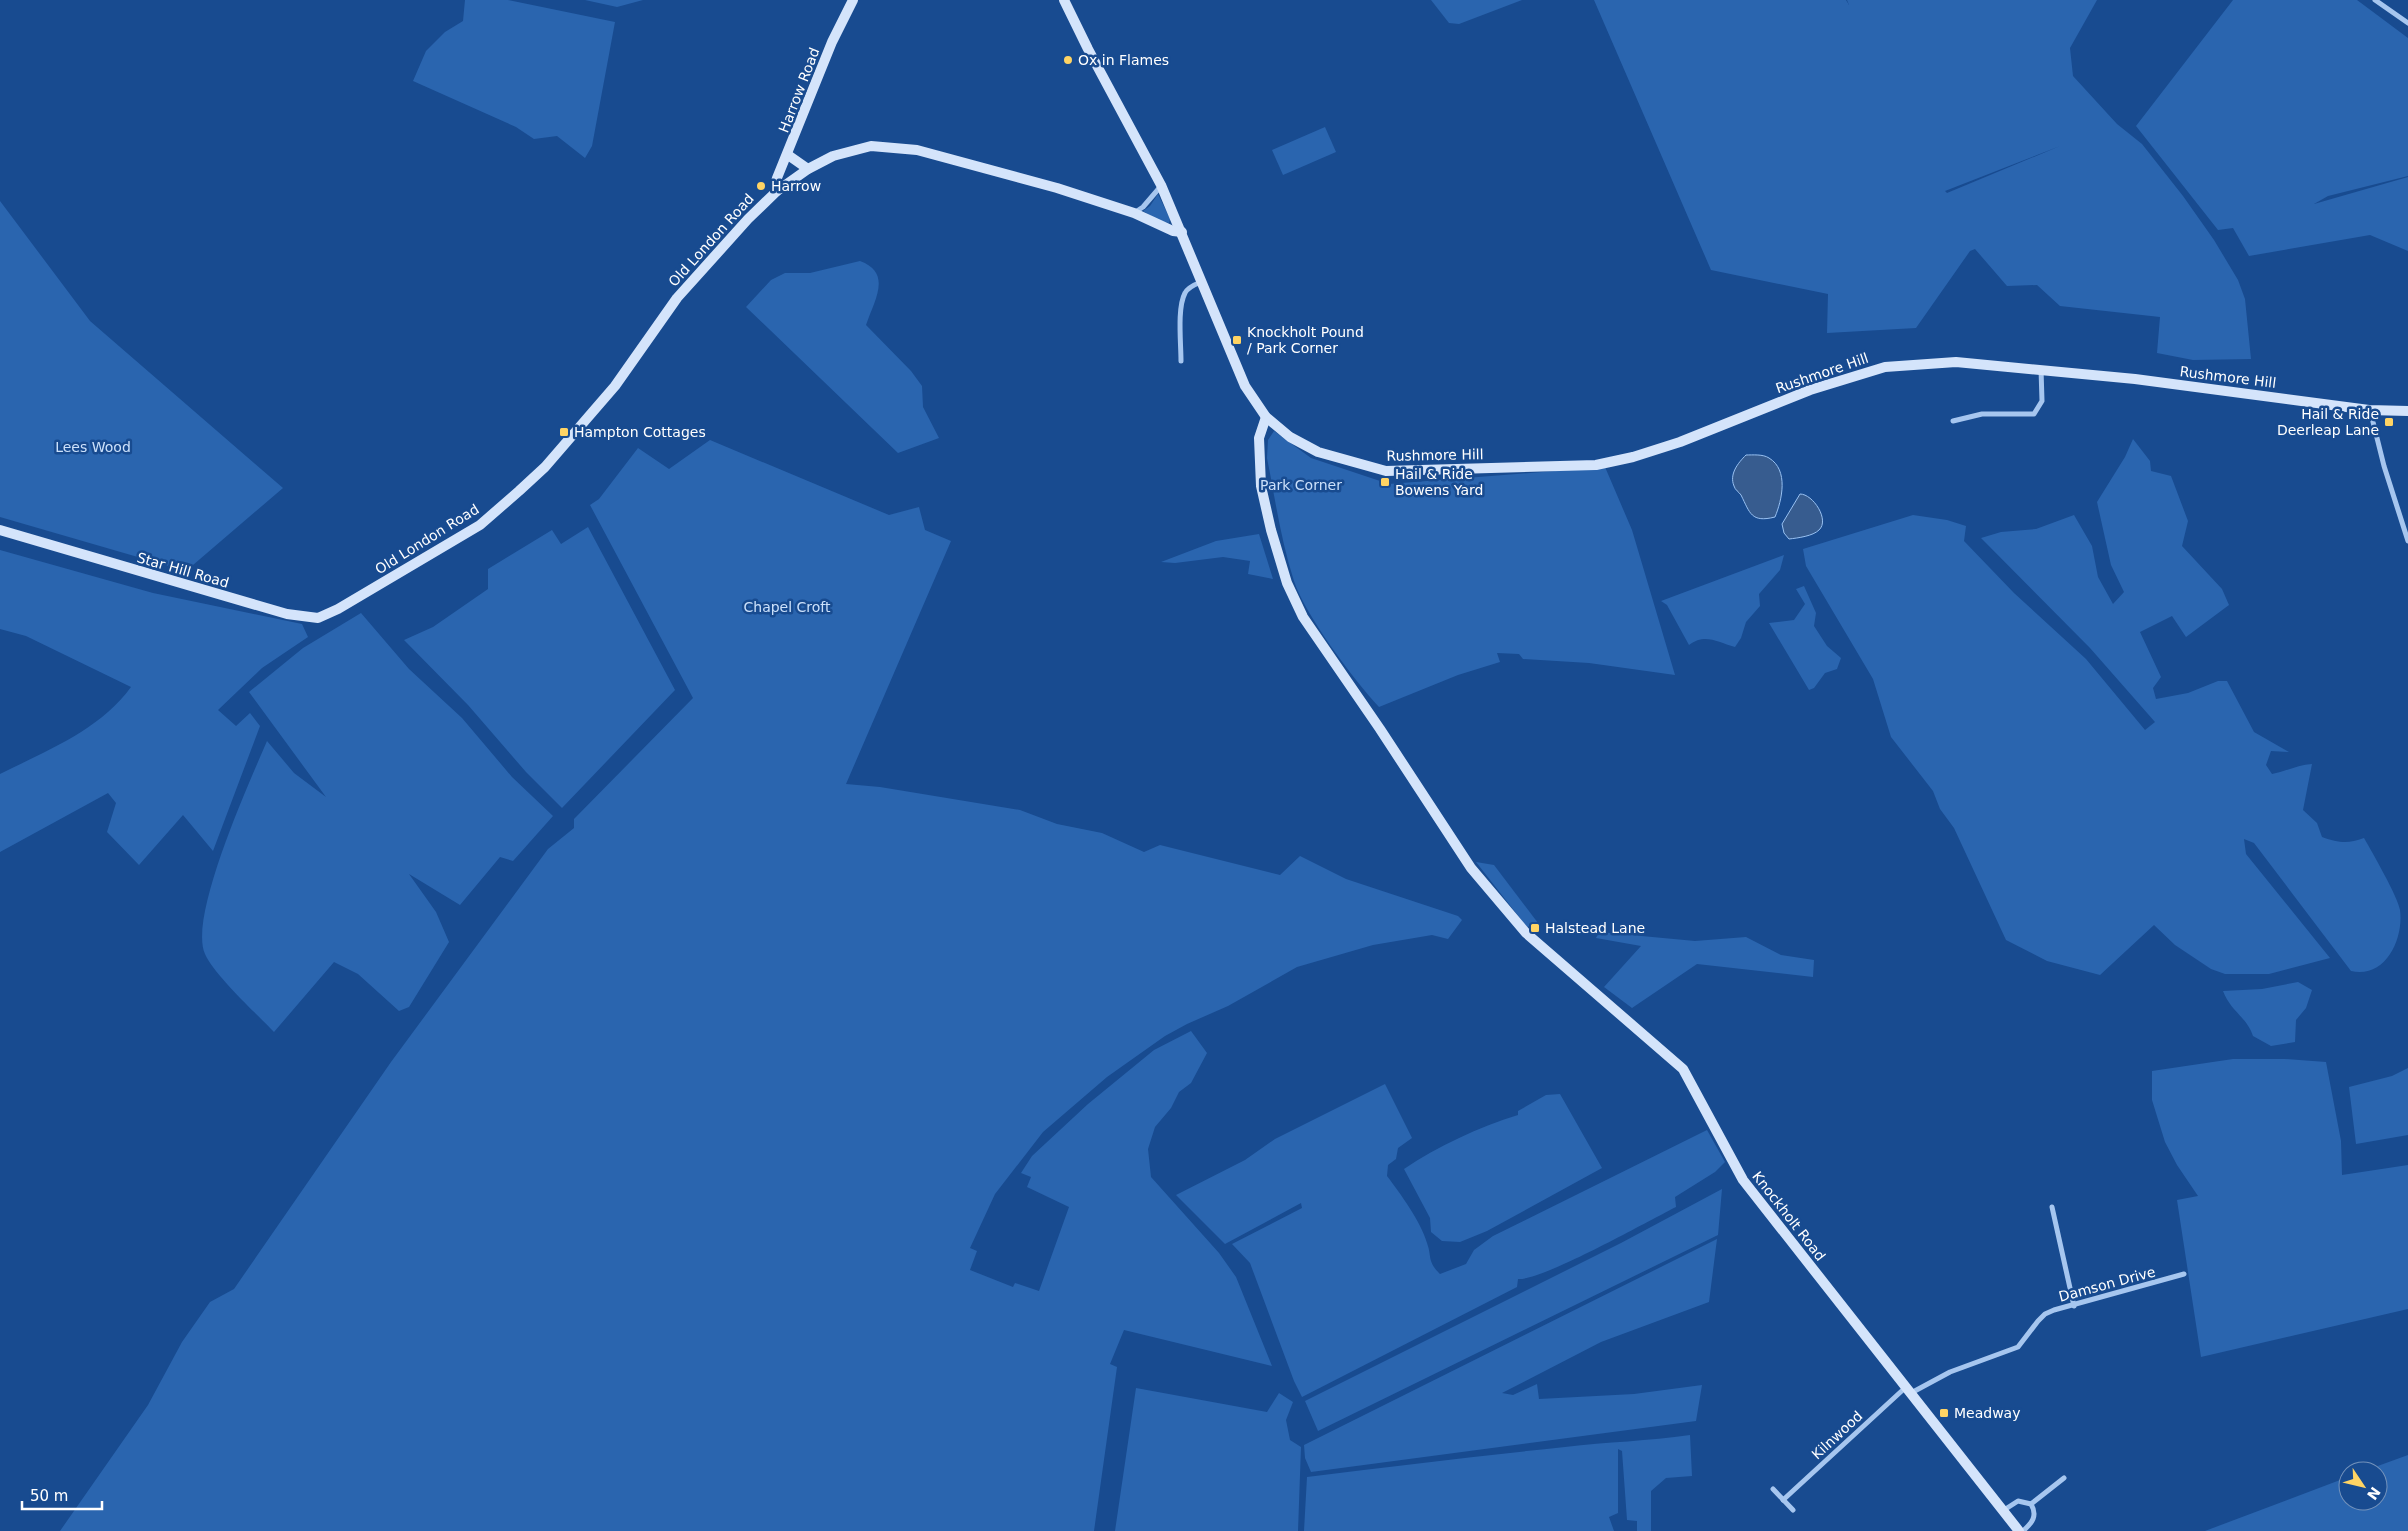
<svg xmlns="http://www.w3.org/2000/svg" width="2408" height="1531" font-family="'DejaVu Sans',sans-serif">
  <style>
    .green { fill: #2a65af; fill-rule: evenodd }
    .water { fill: #375c8f; stroke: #98c1f2 }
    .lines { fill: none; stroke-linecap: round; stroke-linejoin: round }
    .street { stroke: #a6c6ef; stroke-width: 5 }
    .secondary { stroke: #d4e4fb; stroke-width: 10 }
    .poi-dot { fill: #ffd464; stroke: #184b90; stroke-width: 2 }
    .labels { text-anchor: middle; stroke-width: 5; stroke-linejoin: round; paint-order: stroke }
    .poi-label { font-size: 14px; fill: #fff; stroke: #184b90; text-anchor: start }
    .street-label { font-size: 14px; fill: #fff; stroke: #184b90 }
    .park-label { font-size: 14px; fill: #cce1fb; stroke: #184b90 }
  </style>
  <rect width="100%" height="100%" fill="#184b90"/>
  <!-- green -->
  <g class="green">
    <path d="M465,0H508L615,22L592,146L585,158L557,136L534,139L516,127L413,81L426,51L445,32L463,21Z"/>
    <path d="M585,0H643L617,7Z"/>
    <path d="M1431,0H1522L1459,24L1449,23Z"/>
    <path d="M1594,0H1846L1849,5L1847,0H2097L2070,48L2073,76L2117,124L2142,144L2183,196L2214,240L2238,280L2245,299L2251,359L2193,360L2157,353L2160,317L2060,306L2037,285L2007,286L1975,249L1970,251L1916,328L1827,333L1828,294L1711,270ZM2060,146L1947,193L1945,191Z"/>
    <path d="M2233,0H2357L2408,38V176L2328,196L2314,204L2408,177V251L2370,235L2249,256L2233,228L2218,230L2136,126Z"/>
    <path d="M1325,127L1336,152L1283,175L1272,150Z"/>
    <path d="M1158,194L1170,219L1169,223L1160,221L1143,211L1150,206Z"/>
    <path d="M0,201L90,321L283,488L186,571L0,517Z"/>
    <path d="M860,261C893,273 874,301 866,325L911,371L922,386L923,407L939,438L898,453L746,307L771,280L785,273H810Z"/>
    <path d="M1274,431L1311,458L1389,484L1605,467L1632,530L1675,675L1589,663L1523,659L1519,654L1497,653L1500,662L1458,675L1379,707C1354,680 1305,615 1294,581C1281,541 1275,498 1267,458L1268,440Z"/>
    <path d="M2133,439L2150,461L2151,471L2171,476L2188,521L2182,546L2222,589L2229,605L2186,637L2172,616L2140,632L2161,677L2153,688L2156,699L2188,693L2218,681H2227L2254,732L2289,752L2271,751L2266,765L2272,774C2286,771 2298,765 2312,764L2303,810L2317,823L2322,837C2339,843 2348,844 2364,838C2372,852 2398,897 2400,910C2404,939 2385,979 2351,971L2254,843L2244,839L2246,854L2330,958L2269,974H2225L2211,969L2175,945L2154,925L2100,975L2047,961L2006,940L1954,828L1940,809L1933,791L1891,737L1873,679L1806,566L1803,549L1913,515L1947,520L1966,526L1964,541L2014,593L2086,659L2145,730L2155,722L2090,648L1981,538L2001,532L2036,529L2074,515L2092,546L2098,577L2113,604L2124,592L2111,565L2097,502L2125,457Z"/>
    <path d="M710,440L889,515L919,507L925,530L951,541L846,784L880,787L1020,810L1057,824L1102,833L1144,852L1160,845L1280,875L1300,856L1346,879L1458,916L1462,920L1448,939L1432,935L1373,945L1297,967L1228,1006L1187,1024L1165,1036L1107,1077L1043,1132L995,1194L970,1248L977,1251L970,1270L1013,1287L1015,1283L1039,1291L1069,1207L1027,1187L1031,1177L1021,1173L1032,1156L1088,1104L1154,1050L1191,1031L1207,1053L1191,1083L1179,1092L1171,1108L1155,1127L1148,1149L1151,1177L1219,1253L1236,1277L1272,1366L1124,1330L1110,1364L1117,1367L1094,1531H60L148,1405L182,1342L210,1302L234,1289L391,1062L548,849L574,828V819L693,698L590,505L599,499L638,448L669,469Z"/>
    <path d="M588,527L675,690L562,808L526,772L468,705L404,640L433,627L488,589V569L552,530L561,544Z"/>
    <path d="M1259,534L1273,579L1248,574L1250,561L1223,557L1175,563L1161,562L1216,541Z"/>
    <path d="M0,550L153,593L302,624L308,637L262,668L218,710L236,726L250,713L260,726L213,851L183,815L139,865L107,832L116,803L108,793L0,852V774C46,751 100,730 131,687L26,636L0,629Z"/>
    <path d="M1784,555L1780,570L1759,594L1760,606L1746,622L1741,638L1735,647C1717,642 1705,633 1689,645L1667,605L1661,601Z"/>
    <path d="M1804,586L1816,613L1814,626L1827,646L1841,658L1837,669L1825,673L1814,688L1809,690L1769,623L1794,620L1805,604L1796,589Z"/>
    <path d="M361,613L409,669L462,718L512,777L553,816L513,861L500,857L460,905L409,874L436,912L449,942L409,1007L399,1011L358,974L334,962L274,1032C256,1013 215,976 205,954C188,917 250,781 267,741L294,773L326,797L249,692L303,648Z"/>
    <path d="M1476,862L1494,865L1538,923L1527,927Z"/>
    <path d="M1599,932L1695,941L1746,937L1781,955L1814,960L1813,977L1697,964L1632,1008L1604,987L1641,946L1596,938Z"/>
    <path d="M2298,982L2312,990L2306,1008L2296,1020L2295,1042L2271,1046L2253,1036C2247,1017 2231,1012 2223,991L2262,989Z"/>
    <path d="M2233,1059H2285L2326,1062L2341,1141L2342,1175L2408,1165V1309L2201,1357L2177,1200L2198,1196L2177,1165L2165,1142L2152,1100V1071Z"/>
    <path d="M2408,1068V1135L2356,1144L2349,1087L2392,1076Z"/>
    <path d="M1385,1084L1412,1138L1398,1148L1396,1159L1388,1165L1387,1176C1400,1193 1421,1222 1427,1243C1432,1257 1427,1261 1440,1274L1466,1264L1474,1250L1493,1236L1707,1130L1725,1162L1715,1172L1675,1197L1676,1207C1648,1221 1542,1281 1518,1279L1517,1287L1302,1397L1294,1381L1250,1263L1232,1244L1302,1208L1301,1203L1225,1244L1176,1195L1245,1160L1275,1139Z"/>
    <path d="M1560,1094L1602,1168L1487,1231L1460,1242L1442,1241L1431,1232L1430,1218L1404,1169C1438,1146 1479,1127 1518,1115V1111L1546,1095Z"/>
    <path d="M1722,1189L1718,1235L1318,1431L1305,1401L1621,1243Z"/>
    <path d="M1717,1239L1709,1302L1601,1342L1502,1393L1513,1395L1537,1384L1539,1399L1634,1394L1702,1385L1696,1421L1311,1472L1305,1458L1304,1445Z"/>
    <path d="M1136,1388L1267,1412L1279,1393L1293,1402L1286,1420L1290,1440L1301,1447L1298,1531H1115Z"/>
    <path d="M1690,1435L1692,1476L1666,1478L1651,1491V1531H1637V1521L1627,1520L1622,1451L1618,1449V1513L1609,1517L1614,1531H1304L1307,1477C1393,1466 1479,1456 1565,1447C1607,1442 1649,1441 1690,1435Z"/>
    <path d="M2408,1455V1531H2205L2348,1477V1501H2378V1471H2364Z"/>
  </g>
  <!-- water -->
  <g class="water">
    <path d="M1746,455C1753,455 1763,454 1769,458C1789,470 1782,500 1775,517C1751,523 1750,513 1741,495C1739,492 1735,490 1734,486C1729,474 1738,463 1746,455Z"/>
    <path d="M1800,494C1813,494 1830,520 1819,530C1813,536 1798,538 1789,539L1784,533L1782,524Z"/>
  </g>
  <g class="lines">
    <!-- street -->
    <g class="street">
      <path d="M2375,0L2408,23"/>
      <path d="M1134,213L1143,207L1161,186"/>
      <path d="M1181,361C1181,343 1177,308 1185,293C1188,287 1196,284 1201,282"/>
      <path d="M2370,410L2384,466L2408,541"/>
      <path d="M1953,421L1982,414H2034L2042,401L2041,369"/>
      <path d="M2052,1207L2074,1306"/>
      <path d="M1911,1393L1950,1372L2018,1347L2038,1321L2045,1314L2054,1310L2184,1274"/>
      <path d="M1773,1489L1793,1510"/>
      <path d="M1783,1500L1906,1387"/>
      <path d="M2031,1504L2064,1478"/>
      <path d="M2004,1510L2018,1501L2031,1504C2038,1516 2032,1523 2023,1531"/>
    </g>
    <!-- secondary -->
    <g class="secondary">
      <path d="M1064,0L1088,49L1161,185L1245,386L1266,417L1290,437L1318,452L1386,471L1596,465L1633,457L1680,442L1810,390L1885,367L1956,362L2135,379L2369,410L2408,411"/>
      <path d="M788,155L808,169"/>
      <path d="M777,191L775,186L777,178L832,42L853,0"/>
      <path d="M1266,417L1259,438L1261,486L1271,530L1287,583L1303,617L1380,729L1471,868L1526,933L1683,1069L1743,1180L2019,1531"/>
      <path d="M0,530L287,614L318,618L338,609L480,525L519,491L545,467L615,386L677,298L748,219L777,191L808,169L833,156L871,146L917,150L1057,188L1134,213L1173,231L1182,232"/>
    </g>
  </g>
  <!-- markers -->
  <g class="poi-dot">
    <circle cx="1068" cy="60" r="5"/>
    <circle cx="761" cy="186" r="5"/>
    <rect x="1232" y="335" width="10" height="10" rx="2.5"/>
    <rect x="2384" y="417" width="10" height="10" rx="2.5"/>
    <rect x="559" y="427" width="10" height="10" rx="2.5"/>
    <rect x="1380" y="477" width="10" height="10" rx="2.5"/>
    <rect x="1530" y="923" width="10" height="10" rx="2.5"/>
    <rect x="1939" y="1408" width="10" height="10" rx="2.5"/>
  </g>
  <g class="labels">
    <!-- poi labels -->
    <g class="poi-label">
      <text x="1078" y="65">Ox in Flames</text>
      <text x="771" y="191">Harrow</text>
      <text x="1247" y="337">Knockholt Pound<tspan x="1247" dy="16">/ Park Corner</tspan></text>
      <text x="2379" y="419" text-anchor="end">Hail &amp; Ride<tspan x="2379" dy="16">Deerleap Lane</tspan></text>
      <text x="574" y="437">Hampton Cottages</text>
      <text x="1395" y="479">Hail &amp; Ride<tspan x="1395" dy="16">Bowens Yard</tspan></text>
      <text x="1545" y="933">Halstead Lane</text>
      <text x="1954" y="1418">Meadway</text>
    </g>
    <!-- street labels -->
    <g class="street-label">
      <text transform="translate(799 90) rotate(-69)" y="5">Harrow Road</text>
      <text transform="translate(711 240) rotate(-48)" y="5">Old London Road</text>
      <text transform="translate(1822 373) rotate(-19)" y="5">Rushmore Hill</text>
      <text transform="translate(2228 377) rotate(7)" y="5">Rushmore Hill</text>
      <text transform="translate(1435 455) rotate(-1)" y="5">Rushmore Hill</text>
      <text transform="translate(427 539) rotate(-32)" y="5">Old London Road</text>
      <text transform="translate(183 570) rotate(16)" y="5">Star Hill Road</text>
      <text transform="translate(1789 1216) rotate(52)" y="5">Knockholt Road</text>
      <text transform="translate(2107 1284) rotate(-15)" y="5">Damson Drive</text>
      <text transform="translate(1837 1435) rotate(-43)" y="5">Kilnwood</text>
    </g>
    <!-- park labels -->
    <g class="park-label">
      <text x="93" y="452">Lees Wood</text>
      <text x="1301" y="490">Park Corner</text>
      <text x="787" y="612">Chapel Croft</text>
    </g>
  </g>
  <!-- north arrow -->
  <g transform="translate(2363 1486) rotate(125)"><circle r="24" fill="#184b90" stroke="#7493bc"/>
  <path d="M0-4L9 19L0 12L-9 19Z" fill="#ffd464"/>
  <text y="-8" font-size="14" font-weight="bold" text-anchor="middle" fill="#ffffff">N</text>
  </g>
  <!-- scale -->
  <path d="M22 1501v8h80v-8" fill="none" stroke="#ffffff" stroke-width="2.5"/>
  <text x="30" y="1501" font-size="15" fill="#ffffff" stroke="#184b90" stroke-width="4" paint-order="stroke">50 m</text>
</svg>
